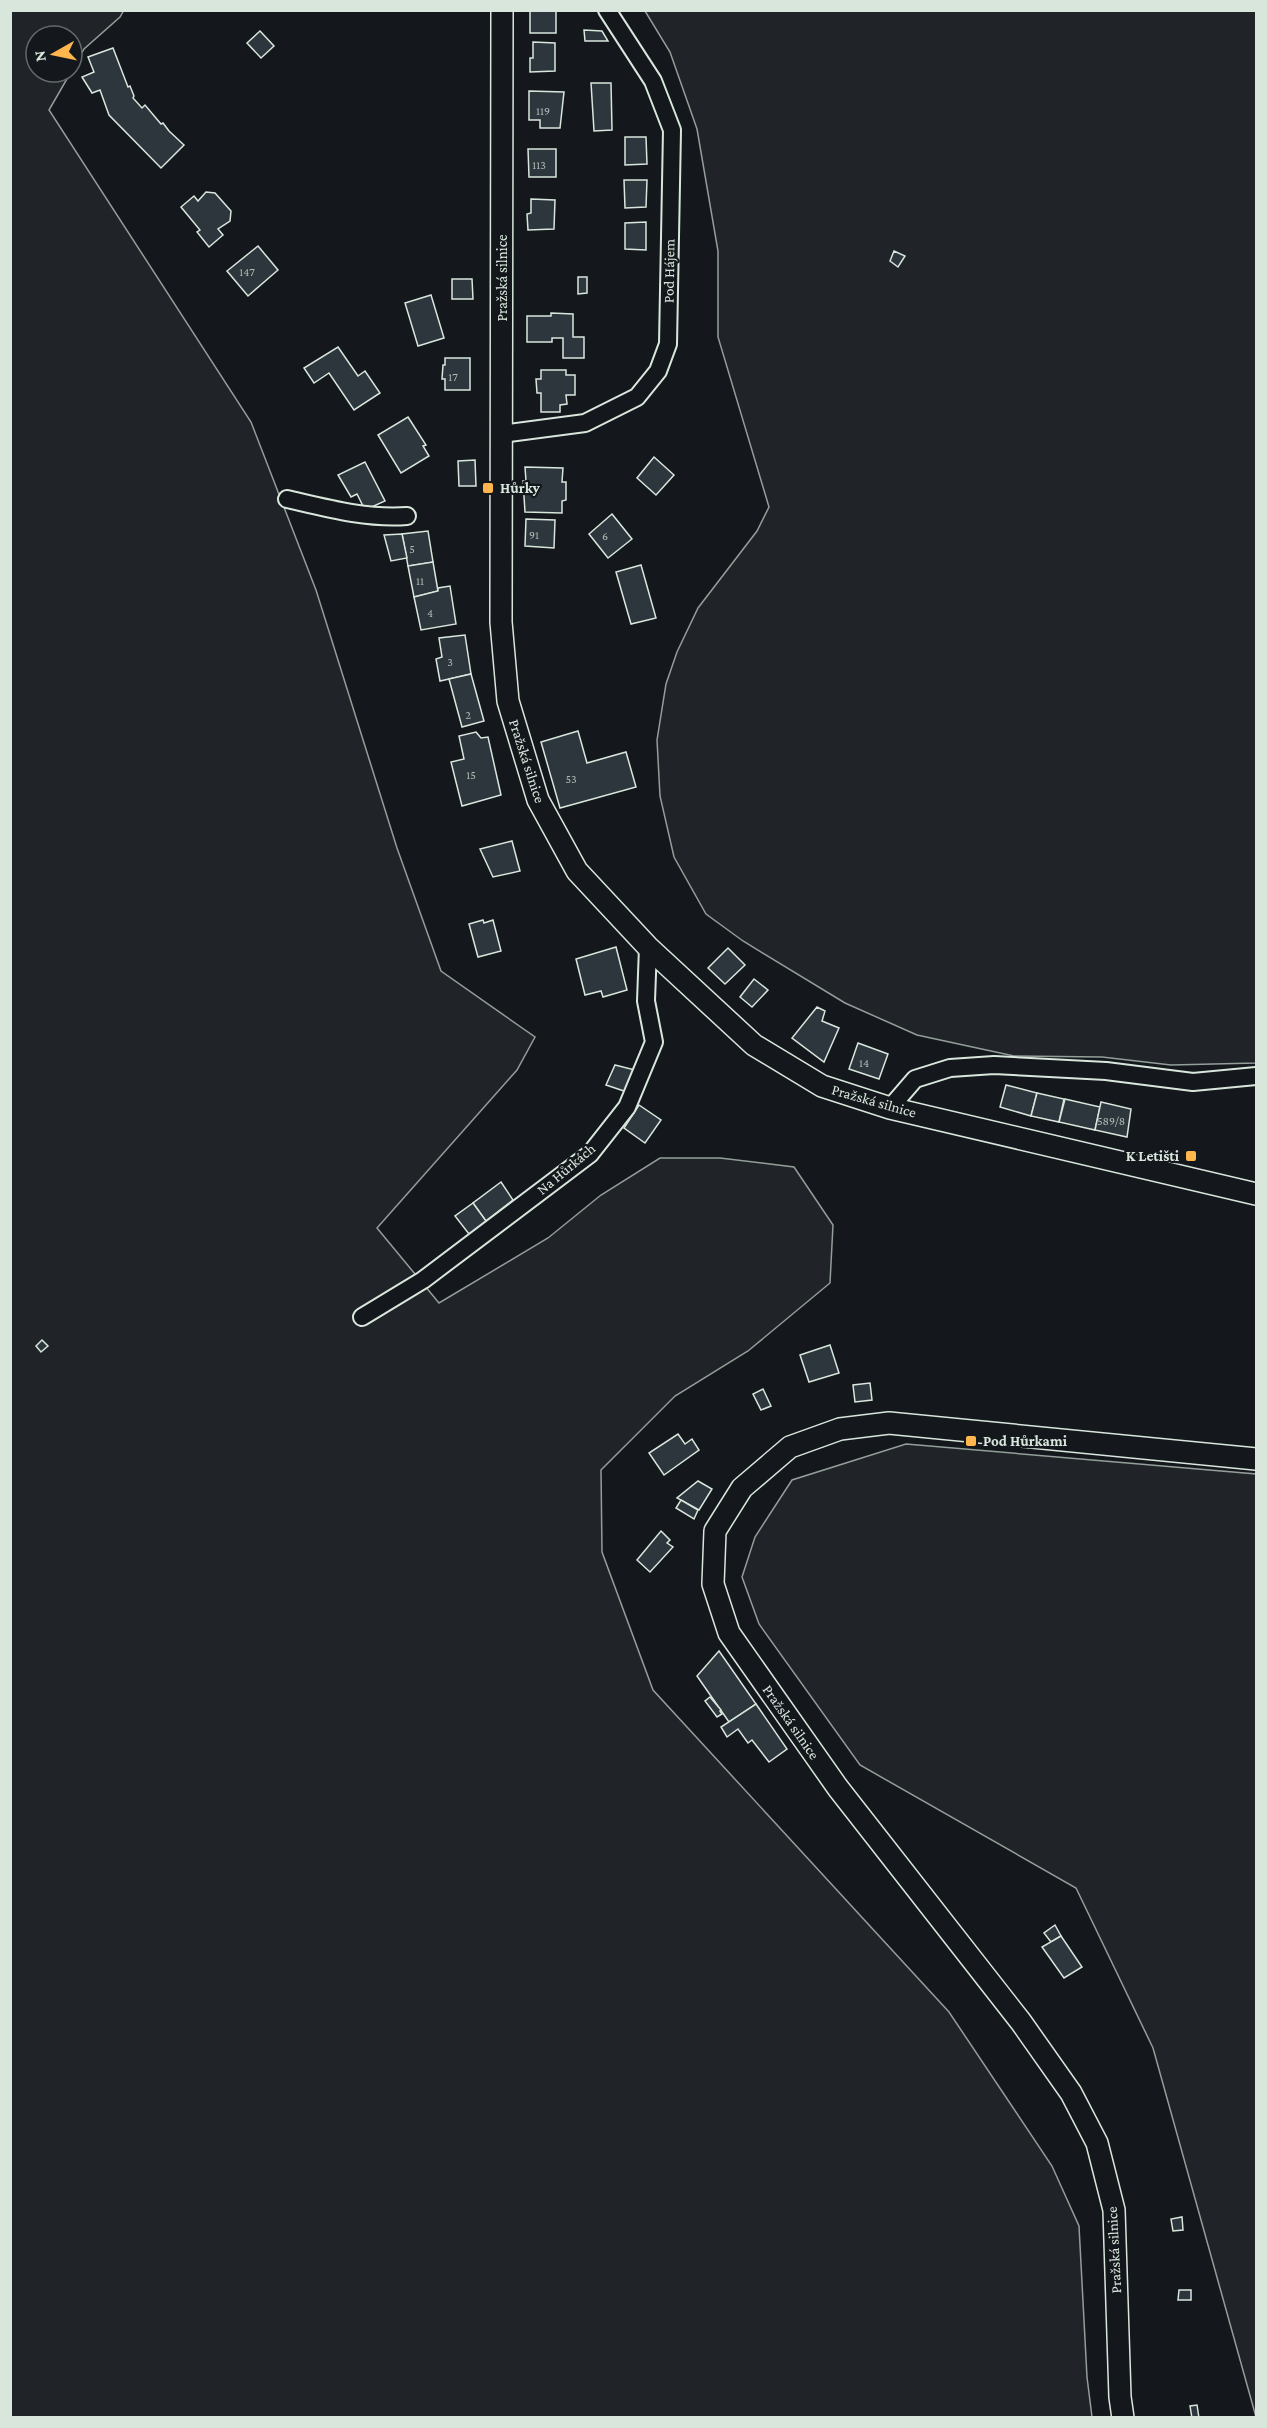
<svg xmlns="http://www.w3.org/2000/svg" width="1267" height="2428" font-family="'Crimson Pro',serif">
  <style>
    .green { fill: #202428; stroke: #939e99; stroke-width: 1.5 }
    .building { fill: #2c363c; stroke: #d8e6dc; stroke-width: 1.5 }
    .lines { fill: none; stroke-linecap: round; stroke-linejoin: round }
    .minor-casing { stroke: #d8e6dc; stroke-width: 20 }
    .tertiary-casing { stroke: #d8e6dc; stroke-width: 24 }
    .minor { stroke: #14181c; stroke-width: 16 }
    .tertiary { stroke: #14181c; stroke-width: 21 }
    .poi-dot { fill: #ffb74d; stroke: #14181c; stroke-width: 2 }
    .labels { text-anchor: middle; stroke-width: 4.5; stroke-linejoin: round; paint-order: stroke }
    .number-label { font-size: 12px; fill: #adbab4 }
    .street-label { font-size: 15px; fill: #d8e6dc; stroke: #14181c }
    .poi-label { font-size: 15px; font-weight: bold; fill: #d8e6dc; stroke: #14181c; text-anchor: start }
  </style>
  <rect width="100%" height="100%" fill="#14181c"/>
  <!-- green -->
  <g class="green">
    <path d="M124,10L120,17L84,49L72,70V36H36V72H71L49,110L251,422L316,590L397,848L441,971L535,1037L517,1070L377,1228L439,1303L548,1238L601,1195L660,1158H720L794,1167L833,1225L830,1283L748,1351L675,1396L601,1470L602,1552L653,1690L949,2012L1052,2166L1079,2226L1087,2377L1092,2417L11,2418L10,11Z"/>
    <path d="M645,11H1256V1063L1171,1065L1102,1057L1014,1056L917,1035L845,1003L743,941L706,914L674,857L660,796L657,740L666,684L677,652L698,608L757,531L769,507L718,337V251L697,129L670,52Z"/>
    <path d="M906,1444L1256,1474V2417L1153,2048L1076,1888L860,1765L759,1624L742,1577L755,1537L792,1480Z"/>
  </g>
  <!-- building -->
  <g class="building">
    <rect x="530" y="10" width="26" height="23"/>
    <path d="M584,30L602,31L608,41H585Z"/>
    <path d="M260,31L274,46L261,58L247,43Z"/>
    <path d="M533,42L555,43V71L530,72V58H533Z"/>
    <path d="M113,48L128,87L130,86L134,96L133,98L142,108L145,105L161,124L163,123L169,131L184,145L161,168L109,115L100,90L92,93L82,77L94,72L88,57Z"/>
    <path d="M591,83H611L612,130L594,131Z"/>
    <path d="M529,91L564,92L560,128H540V120H529Z"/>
    <path d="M625,137H646L647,164L625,165Z"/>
    <path d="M528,149H556V177H529Z"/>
    <path d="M624,180H647L646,207L625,208Z"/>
    <path d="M206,192L215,193L231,211L230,221L218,229L223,235L209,247L197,232L200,230L181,207L194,196L198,201Z"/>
    <path d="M531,199L555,200L554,229L528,230L527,214L531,213Z"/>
    <path d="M646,222V250L625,249V223Z"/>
    <path d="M258,246L278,270L248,296L227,271Z"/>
    <path d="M894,251L905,256L898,267L890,261Z"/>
    <path d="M578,277H587V293L578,294Z"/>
    <path d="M452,279H472L473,299H452Z"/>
    <path d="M431,295L444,338L418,346L405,303Z"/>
    <path d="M551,313L573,314V337H584V358H563V338H552V342H527V316H551Z"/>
    <path d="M338,347L358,376L365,371L380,393L354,410L329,373L314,383L304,368Z"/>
    <path d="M445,358H470V390H445V379H442L443,365H445Z"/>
    <path d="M541,370H566V375H575V395H566L567,404L560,405V412H541V393H537L536,379H541Z"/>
    <path d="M408,417L426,445L423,446L429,456L401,473L378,435Z"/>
    <path d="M654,457L674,475L656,495L637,478Z"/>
    <path d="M475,460L476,486H459L458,461Z"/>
    <path d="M365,462L385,501L365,510L357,494L351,497L338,475Z"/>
    <path d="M525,467L563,468L562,482H566V500L562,501V513L525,512L523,481H526Z"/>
    <path d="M612,514L632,539L608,558L589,534Z"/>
    <path d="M526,519L555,520L554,548L525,546Z"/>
    <path d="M428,531L433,562L408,566L402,534Z"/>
    <path d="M402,534L407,558L391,561L384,535Z"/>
    <path d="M433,562L438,591L414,597L408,566Z"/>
    <path d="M641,565L656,618L631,624L616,572Z"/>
    <path d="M450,586L456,624L421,630L414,597L438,591V588Z"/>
    <path d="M465,635L471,674L440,681L436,659L442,657L439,638Z"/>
    <path d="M471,674L484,721L462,727L449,679Z"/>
    <path d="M578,731L587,763L626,752L636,787L560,808L541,742Z"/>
    <path d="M476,732L481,738L488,737L501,795L462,806L451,762L464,759L459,736Z"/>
    <path d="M512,841L520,871L493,877L480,849Z"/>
    <path d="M483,920L484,923L493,920L501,951L478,957L469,924Z"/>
    <path d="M616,947L627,990L603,997L601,991L585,995L576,959Z"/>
    <path d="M728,948L745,965L725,984L708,968Z"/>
    <path d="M754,979L768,990L752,1007L740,997Z"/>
    <path d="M817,1007L825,1011L822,1021L839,1028L824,1062L792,1038Z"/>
    <path d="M858,1043L888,1054L879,1079L849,1069Z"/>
    <path d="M615,1065L635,1070L627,1092L606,1085Z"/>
    <path d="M1006,1085L1037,1093L1031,1116L1000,1107Z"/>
    <path d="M1037,1093L1064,1099L1059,1122L1031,1116Z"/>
    <path d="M1065,1099L1100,1107L1095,1130L1059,1122Z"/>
    <path d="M1101,1102L1131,1109L1127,1137L1095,1130Z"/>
    <path d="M639,1105L661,1120L645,1143L624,1128Z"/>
    <path d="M501,1182L513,1200L486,1221L473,1203Z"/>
    <path d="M473,1203L486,1221L469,1234L455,1216Z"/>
    <path d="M42,1340L48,1346L41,1352L36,1346Z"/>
    <path d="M830,1345L839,1373L809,1382L800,1355Z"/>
    <path d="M870,1383L872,1400L855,1402L853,1385Z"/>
    <path d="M763,1389L771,1406L761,1410L753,1394Z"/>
    <path d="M678,1434L685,1444L692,1439L699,1450L664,1475L649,1453Z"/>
    <path d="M698,1481L712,1489L699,1510L677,1498Z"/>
    <path d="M681,1500L698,1510L694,1519L676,1508Z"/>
    <path d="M661,1531L670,1540L667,1543L673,1547L650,1572L637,1560Z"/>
    <path d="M719,1651L756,1704L729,1722L697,1676Z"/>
    <path d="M710,1697L721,1710L720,1711L722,1714L717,1717L705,1701Z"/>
    <path d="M756,1704L787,1749L769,1762L752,1740L748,1743L738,1729L727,1737L721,1727Z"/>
    <path d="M1055,1925L1061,1936L1051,1942L1044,1933Z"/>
    <path d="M1061,1936L1082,1967L1064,1978L1042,1947Z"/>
    <path d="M1182,2217L1183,2230L1173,2231L1171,2219Z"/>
    <path d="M1179,2290H1191V2300H1178Z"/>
    <path d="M1197,2405L1199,2418H1192L1190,2406Z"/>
  </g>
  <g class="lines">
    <defs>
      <g id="minor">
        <path d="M501,434L585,423L637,397L658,371L668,344L672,130L653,81L607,10"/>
        <path d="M287,499C326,508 366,519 407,516"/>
        <path d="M890,1108L915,1079L950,1068L994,1065L1106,1071L1193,1082L1256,1076"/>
        <path d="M362,1317L423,1280L590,1154L627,1107L654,1042L646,1001L648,947"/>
      </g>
      <g id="tertiary">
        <path d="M502,10L501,622L508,701L538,800L577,871L648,947L754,1045L822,1086L890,1108L1256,1194"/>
        <path d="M1123,2418L1120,2397L1114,2210L1097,2143L1071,2093L1021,2022L838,1788L729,1633L713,1584L715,1531L742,1488L790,1447L840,1429L889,1423L1256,1459"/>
      </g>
    </defs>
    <!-- minor casing -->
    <use href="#minor" class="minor-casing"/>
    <!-- tertiary casing -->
    <use href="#tertiary" class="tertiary-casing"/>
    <!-- minor -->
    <use href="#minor" class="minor"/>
    <!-- tertiary -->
    <use href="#tertiary" class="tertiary"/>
  </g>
  <!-- markers -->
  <g class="poi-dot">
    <rect x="482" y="482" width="12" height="12" rx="3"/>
    <rect x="1185" y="1150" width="12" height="12" rx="3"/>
    <rect x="965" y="1435" width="12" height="12" rx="3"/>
  </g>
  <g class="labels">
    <!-- number labels -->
    <g class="number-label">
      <text x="543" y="115">119</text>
      <text x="539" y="169">113</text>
      <text x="247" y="276">147</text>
      <text x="453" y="381">17</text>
      <text x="534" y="539">91</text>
      <text x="605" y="540">6</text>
      <text x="412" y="553">5</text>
      <text x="420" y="585">11</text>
      <text x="430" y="617">4</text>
      <text x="450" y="666">3</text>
      <text x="468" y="719">2</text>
      <text x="471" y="779">15</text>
      <text x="571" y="783">53</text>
      <text x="864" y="1067">14</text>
      <text x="1111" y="1125">589/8</text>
    </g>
    <!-- street labels -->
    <g class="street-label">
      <text transform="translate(669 271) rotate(-89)" y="5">Pod Hájem</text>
      <text transform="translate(502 278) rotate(-90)" y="5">Pražská silnice</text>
      <text transform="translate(527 761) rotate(72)" y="5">Pražská silnice</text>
      <text transform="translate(874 1101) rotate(16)" y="5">Pražská silnice</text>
      <text transform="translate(566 1169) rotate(-40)" y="5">Na Hůrkách</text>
      <text transform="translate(791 1722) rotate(55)" y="5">Pražská silnice</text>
      <text transform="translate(1114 2250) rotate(-93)" y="5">Pražská silnice</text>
    </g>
    <!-- poi labels -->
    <g class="poi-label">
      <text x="500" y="493">Hůrky</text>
      <text x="1179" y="1161" text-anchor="end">K Letišti</text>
      <text x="983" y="1446">Pod Hůrkami</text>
    </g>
  </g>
  <!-- border -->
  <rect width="1267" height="2428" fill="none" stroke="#d8e6dc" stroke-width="24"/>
  <!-- north arrow -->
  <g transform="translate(54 54) rotate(261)"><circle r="28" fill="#14181c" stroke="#626a69" stroke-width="1.5"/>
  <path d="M0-4.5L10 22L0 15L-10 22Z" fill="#ffb74d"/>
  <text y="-9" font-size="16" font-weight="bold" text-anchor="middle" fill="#d8e6dc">N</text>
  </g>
</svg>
